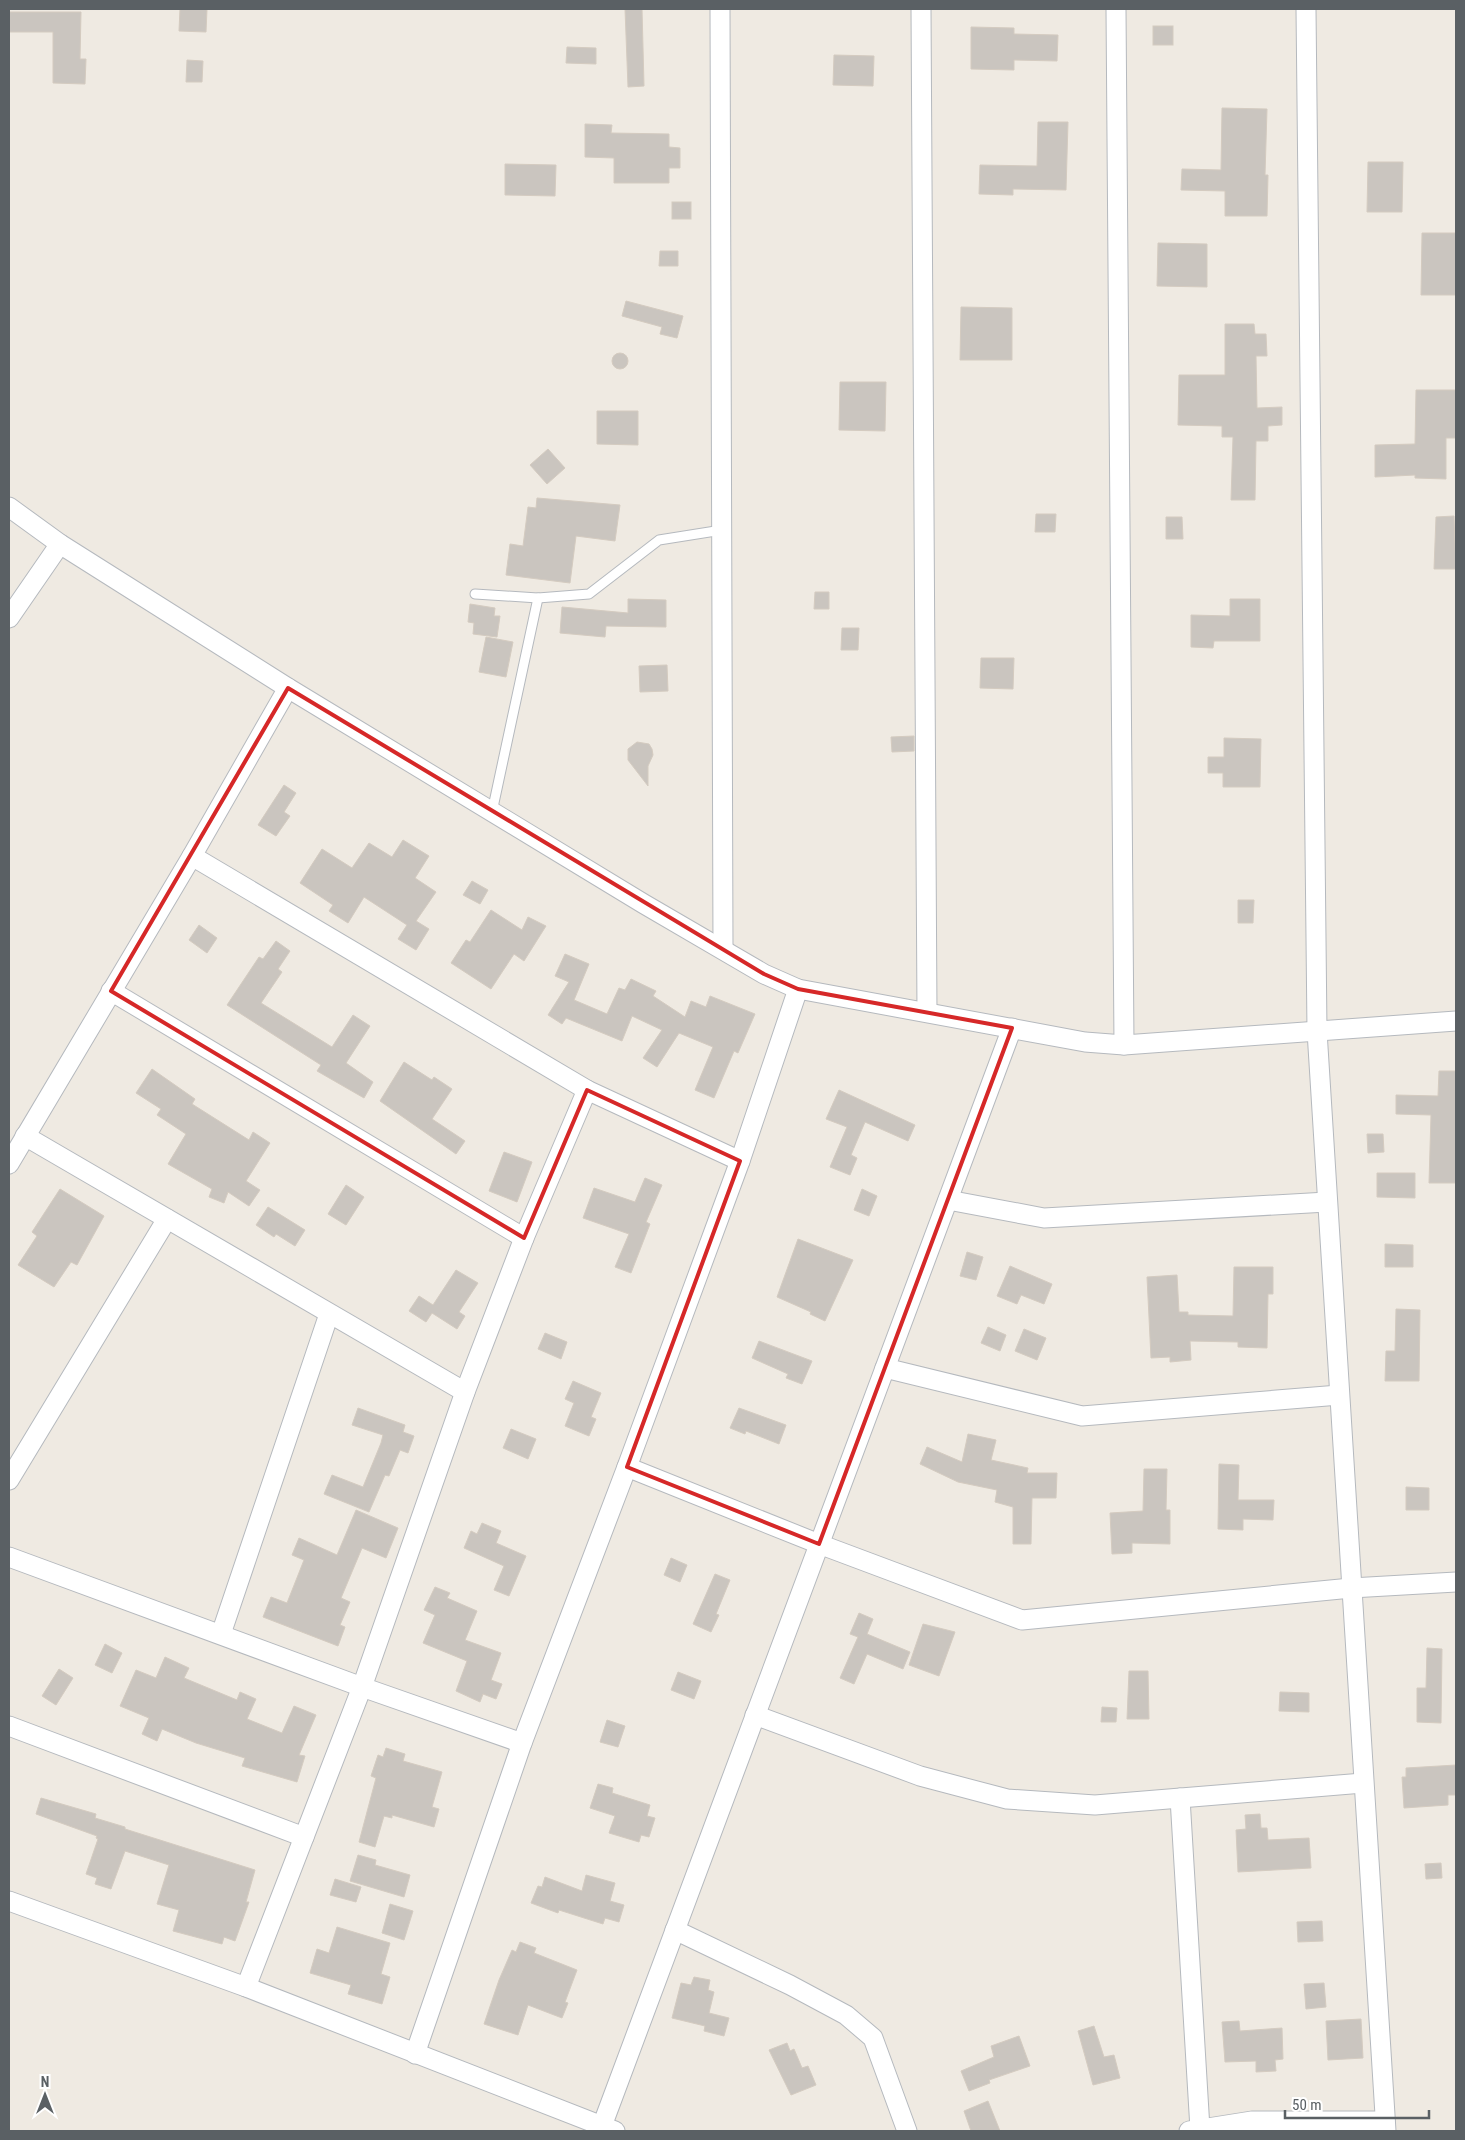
<svg xmlns="http://www.w3.org/2000/svg" width="1465" height="2140" font-family="'Roboto Condensed',sans-serif">
  <style>
    .building { fill: #cac5bf; stroke: #d4cbc0 }
    .lines { fill: none; stroke-linecap: round; stroke-linejoin: round }
    .lane-casing { stroke: #b5b9be; stroke-width: 11 }
    .street-casing { stroke: #b5b9be; stroke-width: 21 }
    .lane { stroke: #fff; stroke-width: 9 }
    .street { stroke: #fff; stroke-width: 19 }
    .marked { fill: none; stroke: #d62828; stroke-width: 4; stroke-linejoin: round }
  </style>
  <rect width="100%" height="100%" fill="#efeae2"/>
  <!-- building -->
  <g class="building">
    <path d="M180,9H207L206,32L179,31Z"/>
    <path d="M625,9H642L644,86L628,87Z"/>
    <path d="M9,12H81L80,59H86L85,84L53,83V32H9Z"/>
    <rect x="1153" y="26" width="20" height="19"/>
    <path d="M971,27L1014,28V34L1058,35L1057,61L1014,60V70L971,69Z"/>
    <path d="M567,47L596,48V64L566,63Z"/>
    <path d="M834,55L874,56L873,86L833,85Z"/>
    <path d="M187,60L203,61L202,82H186Z"/>
    <path d="M1222,108L1267,109L1265,175H1268L1267,216H1225V191L1181,190L1182,169L1221,170Z"/>
    <path d="M1038,122H1068L1066,190L1013,189V195L979,194L980,165L1037,166Z"/>
    <path d="M585,124L612,125L611,133L669,134V147L680,148V168H669V183H614V158L585,157Z"/>
    <path d="M1368,162H1403L1402,212H1367Z"/>
    <path d="M505,164L556,165L555,196L505,195Z"/>
    <rect x="672" y="202" width="19" height="17"/>
    <path d="M1422,233H1456V295H1421Z"/>
    <path d="M1158,243L1207,244V287L1157,286Z"/>
    <path d="M660,251H678V266H659Z"/>
    <path d="M626,301L683,316L677,338L660,334L662,327L622,316Z"/>
    <path d="M961,307L1012,308V360H960Z"/>
    <path d="M1225,324H1254L1255,334H1266L1267,356H1256L1257,408L1282,407V425L1268,426V441H1256L1255,500H1231L1233,437H1222V426L1178,425L1179,375H1225Z"/>
    <circle cx="620" cy="361" r="8"/>
    <path d="M840,382H886L885,431L839,430Z"/>
    <path d="M1416,390H1456V438H1446V479L1415,478V475L1375,477V445L1415,444Z"/>
    <path d="M597,411H638V445L597,444Z"/>
    <path d="M548,449L565,468L547,484L530,465Z"/>
    <path d="M537,498L620,505L615,541L576,536L570,583L506,575L510,544L523,546L528,507L536,508Z"/>
    <path d="M1036,514H1056L1055,532H1035Z"/>
    <path d="M1454,516L1456,569H1434L1436,517Z"/>
    <path d="M1166,517H1182L1183,539H1166Z"/>
    <path d="M815,592H829V609H814Z"/>
    <path d="M628,599L666,600V627L606,626L605,637L560,633L562,607L628,613Z"/>
    <path d="M1230,599H1260V641H1214L1213,648L1191,647V615L1230,616Z"/>
    <path d="M470,604L495,608L494,616H500L497,637L473,634L474,623L468,622Z"/>
    <path d="M842,628H859L858,650H841Z"/>
    <path d="M486,637L513,642L506,677L479,672Z"/>
    <path d="M981,658H1014L1013,689L980,688Z"/>
    <path d="M667,665L668,691L640,692L639,666Z"/>
    <path d="M914,736V751L892,752L891,737Z"/>
    <path d="M1224,738L1261,739L1260,787H1223V773H1208V757H1224Z"/>
    <path d="M637,742L649,744L652,749L653,755L648,766V786L628,760V749Z"/>
    <path d="M284,785L296,793L284,812L290,816L276,836L258,825Z"/>
    <path d="M403,840L429,856L415,878L436,892L416,921L429,929L416,950L398,939L407,925L364,897L348,923L329,911L333,905L300,883L322,849L352,868L369,843L392,857Z"/>
    <path d="M472,881L488,890L480,904L463,895Z"/>
    <path d="M1238,900H1254L1253,923H1238Z"/>
    <path d="M491,910L522,930L528,917L546,926L524,961L514,954L491,989L451,963L466,940L470,942Z"/>
    <path d="M199,925L217,938L207,953L189,940Z"/>
    <path d="M276,941L290,951L278,969L282,972L261,1003L332,1047L353,1015L370,1026L346,1063L373,1082L364,1098L317,1071L321,1065L227,1005L259,957L263,959Z"/>
    <path d="M565,954L589,964L574,1000L607,1014L619,988L625,990L631,979L656,991L653,996L685,1017L691,1001L706,1007L710,996L755,1014L738,1053L734,1051L714,1098L695,1090L713,1047L679,1033L657,1067L643,1058L662,1030L632,1016L622,1041L566,1018L562,1024L548,1015L569,982L555,976Z"/>
    <path d="M404,1062L432,1080L434,1077L452,1089L432,1119L465,1141L456,1154L380,1101Z"/>
    <path d="M152,1069L195,1099L192,1104L249,1140L253,1132L270,1143L246,1181L260,1190L249,1206L228,1192L224,1203L209,1197L212,1189L168,1164L186,1134L157,1115L161,1109L136,1093Z"/>
    <path d="M1439,1071H1456V1183H1429L1431,1115L1396,1114V1095L1438,1096Z"/>
    <path d="M839,1090L915,1125L908,1141L865,1122L851,1155L857,1158L850,1175L830,1167L847,1127L826,1119Z"/>
    <path d="M1367,1134H1383L1384,1152L1368,1153Z"/>
    <path d="M504,1152L532,1162L517,1202L489,1191Z"/>
    <path d="M1377,1173H1415V1198L1377,1197Z"/>
    <path d="M645,1178L662,1185L646,1222L650,1224L631,1273L615,1267L629,1234L583,1218L594,1188L635,1202Z"/>
    <path d="M346,1185L364,1197L346,1225L328,1214Z"/>
    <path d="M60,1189L104,1216L77,1265L71,1262L54,1287L18,1265L37,1236L32,1232Z"/>
    <path d="M862,1189L877,1196L869,1216L854,1210Z"/>
    <path d="M268,1207L305,1230L295,1246L276,1234L274,1237L256,1225Z"/>
    <path d="M798,1239L853,1260L825,1321L810,1314L811,1312L777,1297Z"/>
    <path d="M1385,1244L1413,1245V1267H1385Z"/>
    <path d="M967,1252L983,1257L976,1280L960,1276Z"/>
    <path d="M1010,1266L1052,1284L1044,1304L1021,1295L1017,1304L997,1296Z"/>
    <path d="M1234,1267H1273V1294H1268L1267,1348L1238,1347V1342L1190,1341L1191,1360L1170,1362V1357L1151,1358L1147,1277L1177,1275L1179,1312H1188V1315L1233,1316Z"/>
    <path d="M456,1270L478,1283L459,1312L465,1316L457,1329L432,1313L426,1322L409,1311L419,1296L433,1305Z"/>
    <path d="M1396,1309L1420,1310L1419,1381H1385L1386,1351H1395Z"/>
    <path d="M988,1327L1006,1335L1000,1351L981,1343Z"/>
    <path d="M1024,1329L1046,1338L1037,1360L1015,1351Z"/>
    <path d="M545,1333L567,1342L561,1359L538,1349Z"/>
    <path d="M759,1341L812,1361L802,1384L786,1378L788,1374L752,1358Z"/>
    <path d="M573,1381L601,1393L591,1417L596,1419L589,1436L565,1426L574,1403L565,1399Z"/>
    <path d="M358,1408L405,1425L403,1432L414,1436L408,1453L400,1450L389,1476L385,1475L369,1512L324,1494L332,1475L363,1487L381,1443L383,1435L352,1425Z"/>
    <path d="M739,1408L786,1425L779,1444L746,1431L745,1434L730,1428Z"/>
    <path d="M511,1429L536,1439L528,1459L503,1448Z"/>
    <path d="M968,1434L996,1440L991,1460L1028,1468L1027,1473H1057L1056,1498H1032L1031,1544H1013V1507L995,1502L997,1490L958,1482L920,1464L927,1447L962,1462Z"/>
    <path d="M1219,1464L1239,1465L1238,1500H1274L1273,1520L1243,1519V1530L1218,1529Z"/>
    <path d="M1144,1469H1167L1166,1510H1170V1544L1132,1543V1553L1112,1554L1110,1513L1143,1511Z"/>
    <path d="M1406,1487L1429,1488V1510H1406Z"/>
    <path d="M356,1510L398,1528L386,1558L362,1548L341,1598L350,1602L340,1625L345,1627L338,1646L263,1617L271,1597L287,1603L304,1560L292,1555L299,1538L337,1555Z"/>
    <path d="M482,1523L501,1531L496,1543L526,1556L509,1596L494,1590L504,1566L464,1548L471,1531L477,1534Z"/>
    <path d="M671,1558L687,1565L680,1582L664,1575Z"/>
    <path d="M715,1574L730,1580L716,1614L719,1615L711,1632L693,1624Z"/>
    <path d="M435,1587L450,1593L447,1598L477,1611L465,1640L501,1653L491,1680L502,1684L496,1699L483,1694L480,1702L456,1691L467,1661L423,1643L435,1615L424,1610Z"/>
    <path d="M859,1613L873,1619L867,1634L910,1652L903,1669L867,1654L854,1684L840,1678L858,1637L850,1634Z"/>
    <path d="M923,1624L955,1632L939,1676L909,1665Z"/>
    <path d="M105,1644L122,1653L112,1673L95,1665Z"/>
    <path d="M1427,1648L1442,1649L1441,1723L1417,1722V1688H1426Z"/>
    <path d="M165,1657L189,1668L184,1678L237,1700L240,1692L256,1699L247,1719L282,1733L294,1706L316,1715L299,1755L305,1756L297,1782L242,1766L245,1758L196,1743L162,1729L157,1741L142,1734L149,1718L120,1706L136,1670L156,1678Z"/>
    <path d="M59,1669L73,1678L56,1705L42,1696Z"/>
    <path d="M1129,1671H1148L1149,1719H1127Z"/>
    <path d="M678,1672L701,1681L694,1699L671,1690Z"/>
    <path d="M1280,1692L1309,1693V1712L1279,1711Z"/>
    <path d="M1102,1707L1117,1708L1116,1722H1101Z"/>
    <path d="M607,1720L625,1726L618,1747L600,1742Z"/>
    <path d="M386,1748L405,1754L403,1761L442,1772L432,1807L439,1809L434,1827L392,1815V1818L384,1816L375,1847L359,1842L376,1778L371,1776L378,1755L383,1757Z"/>
    <path d="M1456,1765V1795H1448V1805L1404,1808L1402,1777H1406V1768Z"/>
    <path d="M598,1784L613,1788L612,1793L650,1805L647,1816L655,1818L649,1837L641,1835L639,1842L609,1833L615,1816L590,1808Z"/>
    <path d="M41,1798L96,1814L95,1818L125,1827V1829L255,1870L246,1902H249L235,1941L224,1937L222,1944L173,1931L179,1910L157,1904L169,1865L125,1851L111,1889L95,1884L97,1878L86,1874L98,1839L96,1838L97,1836L36,1814Z"/>
    <path d="M1260,1814L1261,1828H1267L1268,1840L1309,1838L1311,1868L1238,1872L1236,1830L1246,1829L1245,1815Z"/>
    <path d="M358,1855L376,1860L375,1865L410,1875L404,1897L350,1881Z"/>
    <path d="M1441,1863L1442,1878L1426,1879L1425,1864Z"/>
    <path d="M586,1875L615,1883L610,1901L624,1905L619,1922L605,1918L603,1924L559,1910L558,1913L531,1903L538,1886L542,1887L545,1877L582,1891Z"/>
    <path d="M335,1879L361,1887L356,1902L330,1895Z"/>
    <path d="M390,1904L413,1911L404,1940L382,1933Z"/>
    <path d="M1322,1921L1323,1941L1298,1942L1297,1922Z"/>
    <path d="M337,1927L390,1943L381,1974L390,1977L382,2004L348,1994L351,1985L310,1973L317,1949L329,1953Z"/>
    <path d="M520,1942L536,1948L534,1953L577,1970L565,2002L568,2003L562,2018L528,2005L518,2035L484,2024L499,1980L512,1950L516,1952Z"/>
    <path d="M694,1977L710,1980L708,1990L714,1992L709,2013L729,2018L724,2036L704,2031L705,2026L672,2018L681,1983L691,1985Z"/>
    <path d="M1324,1983L1326,2007L1306,2009L1304,1984Z"/>
    <path d="M1361,2019L1363,2058L1328,2060L1326,2021Z"/>
    <path d="M1239,2021L1240,2031L1282,2028L1283,2059L1275,2060L1276,2071L1256,2072V2061L1225,2062L1222,2022Z"/>
    <path d="M1094,2026L1104,2057L1114,2055L1120,2078L1093,2085L1078,2031Z"/>
    <path d="M1019,2036L1030,2066L989,2080L990,2083L969,2091L961,2071L994,2057L991,2046Z"/>
    <path d="M787,2043L790,2051L794,2049L802,2068L808,2066L816,2085L791,2095L769,2050Z"/>
    <path d="M988,2101L1000,2131H971L964,2111Z"/>
  </g>
  <g class="lines">
    <defs>
      <g id="lane">
        <path d="M475,594L538,598L589,594L659,540L722,530"/>
        <path d="M492,812L538,598"/>
      </g>
      <g id="street">
        <path d="M720,9L723,949"/>
        <path d="M921,9L927,1012"/>
        <path d="M1116,9L1124,1045"/>
        <path d="M1306,9L1317,1031L1386,2131"/>
        <path d="M9,507L60,544L288,688L644,904L764,974L798,989L1085,1042L1124,1045L1456,1021"/>
        <path d="M9,618L60,544"/>
        <path d="M192,856L587,1090L740,1161"/>
        <path d="M111,991L524,1238"/>
        <path d="M25,1136L465,1392"/>
        <path d="M9,1164L192,856L288,688"/>
        <path d="M948,1200L1044,1218L1327,1202"/>
        <path d="M885,1368L1082,1416L1339,1395"/>
        <path d="M627,1467L819,1544L1022,1620L1351,1588L1456,1582"/>
        <path d="M9,1480L167,1219"/>
        <path d="M9,1557L362,1687L522,1743"/>
        <path d="M221,1634L329,1314"/>
        <path d="M755,1715L920,1776L1007,1799L1095,1805L1363,1783"/>
        <path d="M9,1726L304,1837"/>
        <path d="M1180,1798L1200,2129"/>
        <path d="M9,1901L246,1987L615,2131"/>
        <path d="M675,1930L790,1985L846,2015L873,2038L907,2131"/>
        <path d="M246,1987L362,1687L465,1392L524,1238L587,1090"/>
        <path d="M415,2054L522,1743L627,1467L740,1161L798,989"/>
        <path d="M602,2126L1012,1028"/>
        <path d="M1189,2131L1252,2121H1385"/>
      </g>
    </defs>
    <!-- lane casing -->
    <use href="#lane" class="lane-casing"/>
    <!-- street casing -->
    <use href="#street" class="street-casing"/>
    <!-- lane -->
    <use href="#lane" class="lane"/>
    <!-- street -->
    <use href="#street" class="street"/>
  </g>
  <!-- marked area -->
  <path class="marked" d="M288,688L764,974L798,989L1012,1028L819,1544L627,1467L740,1161L587,1090L524,1238L111,991Z"/>
  <!-- border -->
  <rect width="1465" height="2140" fill="none" stroke="#5a6064" stroke-width="20"/>
  <!-- north arrow -->
  <g transform="translate(45 2095)" stroke="#ffffff" stroke-width="4" paint-order="stroke">
  <path d="M0-4L9 19L0 12L-9 19Z" fill="#5a6064"/>
  <text y="-8" font-size="14" font-weight="bold" text-anchor="middle" fill="#5a6064">N</text>
  </g>
  <!-- scale -->
  <path d="M1285 2110v8h144v-8" fill="none" stroke="#5a6064" stroke-width="2.5"/>
  <text x="1292" y="2110" font-size="15" fill="#5a6064" stroke="#ffffff" stroke-width="4" paint-order="stroke">50 m</text>
</svg>
